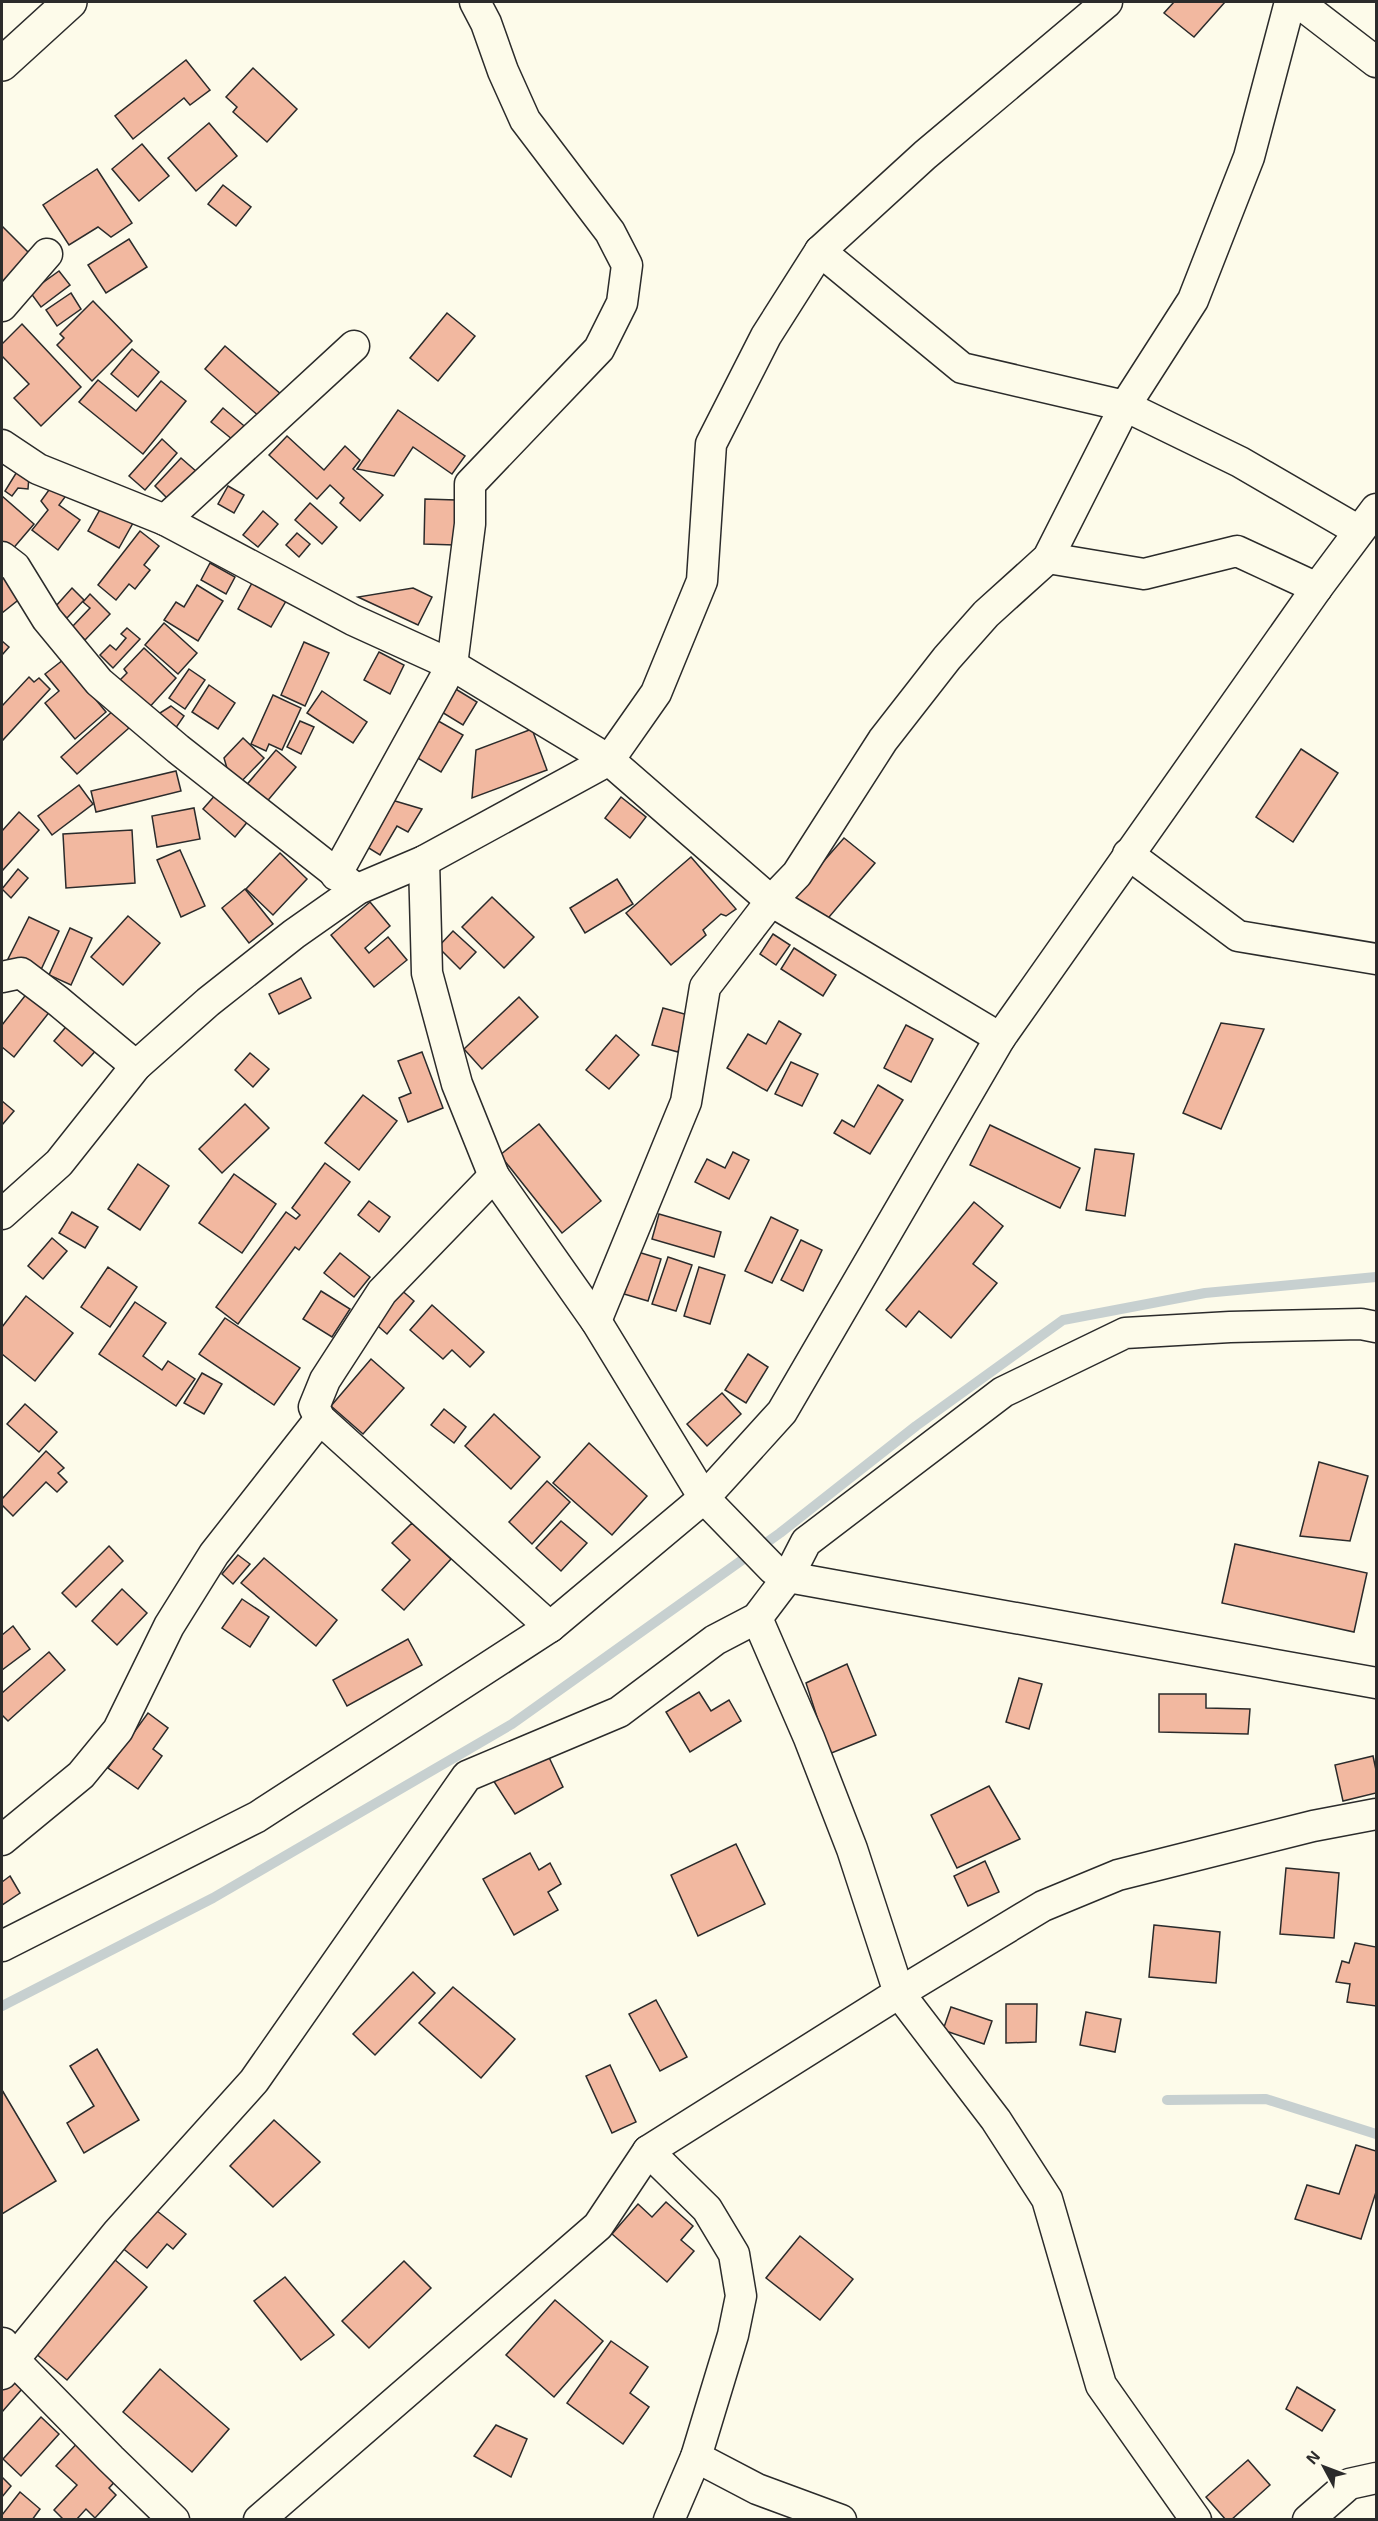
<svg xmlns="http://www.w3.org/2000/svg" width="1378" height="2521" font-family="'Exo 2',sans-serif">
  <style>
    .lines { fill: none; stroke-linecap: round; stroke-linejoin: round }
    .stream { stroke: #c7d0d0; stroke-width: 10 }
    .building { fill: #f2b8a0; stroke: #2b2b2b; stroke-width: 1.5 }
    .street-casing { stroke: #2b2b2b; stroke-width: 33 }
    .highway-casing { stroke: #2b2b2b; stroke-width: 36 }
    .street { stroke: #fdfbea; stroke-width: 30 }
    .highway { stroke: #fdfbea; stroke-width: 33 }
  </style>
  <rect width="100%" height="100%" fill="#fdfbea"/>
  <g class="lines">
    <!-- stream -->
    <g class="stream">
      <path d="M2,2006L213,1898L512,1724L780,1533L916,1426L1063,1320L1205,1293L1376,1277"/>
      <path d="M1167,2100L1266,2099L1376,2134"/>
    </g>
  </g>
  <!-- building -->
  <g class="building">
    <path d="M1174,2H1225L1194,37L1164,13Z"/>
    <path d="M186,60L210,90L190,105L184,98L133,139L115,116Z"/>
    <path d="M253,68L297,109L267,142L233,112L237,107L226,97Z"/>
    <path d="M209,123L237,156L196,191L168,158Z"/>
    <path d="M142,144L169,176L139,201L112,169Z"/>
    <path d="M97,169L132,223L111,237L98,227L69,245L43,205Z"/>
    <path d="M223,185L251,207L236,226L208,204Z"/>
    <path d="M2,226L32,256L2,288Z"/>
    <path d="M129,239L147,267L106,293L88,265Z"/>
    <path d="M59,271L70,285L41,307L30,292Z"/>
    <path d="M71,293L81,309L57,326L46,310Z"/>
    <path d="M93,301L132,341L92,381L57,345L64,338L60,334Z"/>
    <path d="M447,313L475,336L438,381L410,358Z"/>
    <path d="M22,324L81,387L41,426L14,398L29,384L2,356V344Z"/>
    <path d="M225,346L282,395L261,418L205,369Z"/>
    <path d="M132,349L159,372L138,397L111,374Z"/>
    <path d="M98,380L136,411L161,381L186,401L143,454L79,402Z"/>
    <path d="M223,408L249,430L238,444L211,422Z"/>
    <path d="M398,410L465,456L452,474L413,447L394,476L357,469Z"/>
    <path d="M287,436L324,470L345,446L360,460L353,469L383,495L360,521L340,503L344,498L330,485L317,499L269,455Z"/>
    <path d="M162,439L177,453L145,490L129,476Z"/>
    <path d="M181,458L197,472L170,501L155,486Z"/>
    <path d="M18,470L29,476L28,489L18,488L12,496L5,491Z"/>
    <path d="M54,483L68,493L59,505L80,520L58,550L32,530L48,510L41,501Z"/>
    <path d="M228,486L244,495L234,513L218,504Z"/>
    <path d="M2,496L34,524L11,551L2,543Z"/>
    <path d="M425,499L456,500L455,545L424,544Z"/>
    <path d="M310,503L337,527L322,544L295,520Z"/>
    <path d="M102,506L133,523L119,548L88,531Z"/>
    <path d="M263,511L278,524L258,547L243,535Z"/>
    <path d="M140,531L159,546L144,565L150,570L135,589L129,584L116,600L98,585Z"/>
    <path d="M297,533L310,544L299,557L286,545Z"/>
    <path d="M210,563L235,577L226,594L201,580Z"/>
    <path d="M2,569L22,597L2,613Z"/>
    <path d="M252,583L286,601L271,627L238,609Z"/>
    <path d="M197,585L223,601L198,641L164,620L176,602L184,607Z"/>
    <path d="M72,588L84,600L67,618L55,607Z"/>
    <path d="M413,588L432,597L418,625L358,597Z"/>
    <path d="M90,594L110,614L85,640L72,627L90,608L83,602Z"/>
    <path d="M164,623L197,653L178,674L145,645Z"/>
    <path d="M127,628L140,639L113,668L100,655L110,645L116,650L126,638L121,634Z"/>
    <path d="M2,641L9,647L2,655Z"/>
    <path d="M304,642L329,653L305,706L281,695Z"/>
    <path d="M144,648L176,678L146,711L117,683L127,673L124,669Z"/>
    <path d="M379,652L404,665L390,694L364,680Z"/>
    <path d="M63,660L106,712L75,739L45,703L59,691L45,674Z"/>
    <path d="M189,669L205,680L185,709L169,698Z"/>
    <path d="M29,677L34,682L39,678L50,689L2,741V706Z"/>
    <path d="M209,685L235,703L218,729L192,712Z"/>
    <path d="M454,688L477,702L463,725L440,711Z"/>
    <path d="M322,691L367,722L353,743L307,713Z"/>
    <path d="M273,695L301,708L282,750L269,744L266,751L251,744Z"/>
    <path d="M171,706L184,716L173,732L152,718Z"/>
    <path d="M114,710L129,728L77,774L61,757Z"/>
    <path d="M433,718L463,735L441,772L411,754Z"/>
    <path d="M300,721L314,727L301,754L287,747Z"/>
    <path d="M532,729L547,770L472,798L476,750Z"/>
    <path d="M243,738L264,758L236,787L231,782L224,758Z"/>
    <path d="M1301,749L1338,773L1293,842L1256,817Z"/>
    <path d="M276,750L296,767L264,805L244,788Z"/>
    <path d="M176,771L181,791L96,812L91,791Z"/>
    <path d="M79,785L93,804L52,835L38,816Z"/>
    <path d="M217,793L249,820L235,837L203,809Z"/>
    <path d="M621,797L646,817L630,838L605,818Z"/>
    <path d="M385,798L422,809L408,832L397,826L380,855L359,842Z"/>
    <path d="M194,808L200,839L157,847L152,816Z"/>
    <path d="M19,812L39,830L2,871V831Z"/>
    <path d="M132,830L135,883L66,888L63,834Z"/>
    <path d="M844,838L875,863L824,923L793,896Z"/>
    <path d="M180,850L205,906L181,917L157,860Z"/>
    <path d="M280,853L307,879L273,915L246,889Z"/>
    <path d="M691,857L736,909L726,916L721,914L703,930L706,935L671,965L626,913Z"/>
    <path d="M18,869L28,878L11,898L2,889Z"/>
    <path d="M617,879L633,904L585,933L570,908Z"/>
    <path d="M245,889L273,924L249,943L222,908Z"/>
    <path d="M492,897L534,937L504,968L462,927Z"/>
    <path d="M370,902L390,926L365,948L369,953L388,937L407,960L374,987L331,935Z"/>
    <path d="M128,916L160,943L123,985L91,957Z"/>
    <path d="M29,917L59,931L39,974L8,959Z"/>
    <path d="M70,928L92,938L71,985L49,975Z"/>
    <path d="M453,931L476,952L460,969L438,947Z"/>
    <path d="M773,934L790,945L776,965L760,954Z"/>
    <path d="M794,948L836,975L823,996L781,969Z"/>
    <path d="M301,978L311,998L279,1014L269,994Z"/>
    <path d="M28,992L51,1010L14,1057L2,1047V1025Z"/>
    <path d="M519,997L538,1017L482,1069L464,1049Z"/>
    <path d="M663,1008L688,1015L678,1052L652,1045Z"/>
    <path d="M779,1021L801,1034L767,1091L727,1068L748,1034L766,1044Z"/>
    <path d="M70,1022L99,1047L82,1066L54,1041Z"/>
    <path d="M1221,1023L1264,1029L1221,1129L1183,1113Z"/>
    <path d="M906,1025L933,1039L911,1082L884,1068Z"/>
    <path d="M616,1035L639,1055L609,1089L586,1070Z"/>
    <path d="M422,1052L443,1108L408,1122L399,1098L411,1093L398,1061Z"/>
    <path d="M250,1053L269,1069L253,1087L235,1070Z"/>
    <path d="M791,1062L818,1074L802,1106L775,1094Z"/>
    <path d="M878,1085L903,1100L870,1154L834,1133L842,1120L854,1127Z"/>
    <path d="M363,1095L397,1121L359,1170L325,1143Z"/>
    <path d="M2,1101L14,1111L2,1125Z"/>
    <path d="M245,1104L269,1128L222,1173L199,1149Z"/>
    <path d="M539,1124L601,1201L562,1233L500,1155Z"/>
    <path d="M990,1125L1080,1168L1060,1208L970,1165Z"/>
    <path d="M1095,1149L1134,1154L1125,1216L1086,1210Z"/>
    <path d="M733,1152L749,1160L729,1199L695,1182L707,1159L725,1168Z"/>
    <path d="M325,1163L350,1182L299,1250L295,1247L238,1324L216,1307L286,1212L296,1219L300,1215L292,1208Z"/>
    <path d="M138,1164L169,1186L140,1230L108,1209Z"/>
    <path d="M234,1174L276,1204L242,1253L199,1223Z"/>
    <path d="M369,1201L390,1217L379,1232L358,1215Z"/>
    <path d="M974,1202L1003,1226L973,1264L997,1283L951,1338L919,1311L906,1327L886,1310Z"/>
    <path d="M72,1212L98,1227L85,1248L59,1233Z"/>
    <path d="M659,1214L721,1232L714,1257L652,1239Z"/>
    <path d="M771,1217L798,1230L772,1283L745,1271Z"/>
    <path d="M52,1238L67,1251L43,1279L28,1266Z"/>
    <path d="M801,1240L822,1250L803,1291L781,1280Z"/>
    <path d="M638,1252L661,1259L648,1301L624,1294Z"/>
    <path d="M340,1253L370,1277L354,1297L324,1273Z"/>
    <path d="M668,1257L692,1265L676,1311L652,1304Z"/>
    <path d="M108,1267L137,1287L110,1327L81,1307Z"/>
    <path d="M699,1267L725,1275L710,1324L684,1316Z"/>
    <path d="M399,1288L414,1301L387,1334L371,1320Z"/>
    <path d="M321,1291L350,1309L332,1337L303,1319Z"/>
    <path d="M26,1296L73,1333L35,1381L2,1354V1327Z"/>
    <path d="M135,1302L166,1323L143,1356L162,1370L168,1361L195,1379L176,1406L99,1354Z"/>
    <path d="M432,1305L484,1352L470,1367L452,1350L443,1359L410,1330Z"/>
    <path d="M225,1318L300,1368L274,1405L199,1354Z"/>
    <path d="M748,1354L768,1367L746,1403L725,1390Z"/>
    <path d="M371,1359L404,1388L363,1434L331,1406Z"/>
    <path d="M202,1373L222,1384L204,1414L184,1403Z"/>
    <path d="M722,1393L741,1414L707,1446L687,1424Z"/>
    <path d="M25,1404L57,1432L39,1452L7,1424Z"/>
    <path d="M444,1409L466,1427L454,1443L431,1425Z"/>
    <path d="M494,1414L540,1457L511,1489L465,1446Z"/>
    <path d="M589,1443L647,1496L612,1535L553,1483Z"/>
    <path d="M46,1451L64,1468L58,1473L67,1482L57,1492L46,1482L13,1516L2,1505V1499Z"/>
    <path d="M1319,1462L1368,1476L1350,1541L1300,1536Z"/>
    <path d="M547,1481L570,1502L532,1544L509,1522Z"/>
    <path d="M561,1521L587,1543L561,1571L536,1548Z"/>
    <path d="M412,1523L451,1559L404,1610L382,1590L410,1560L392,1543Z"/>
    <path d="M1235,1544L1367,1573L1354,1632L1222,1603Z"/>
    <path d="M109,1546L123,1561L76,1607L62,1593Z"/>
    <path d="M238,1555L250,1564L233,1584L222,1574Z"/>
    <path d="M264,1558L337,1620L316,1646L241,1583Z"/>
    <path d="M122,1589L147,1613L117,1645L92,1621Z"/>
    <path d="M242,1599L269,1617L250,1647L222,1628Z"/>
    <path d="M13,1626L30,1649L2,1670V1635Z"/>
    <path d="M408,1639L422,1665L347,1706L333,1680Z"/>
    <path d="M49,1652L65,1670L8,1721L2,1715V1693Z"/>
    <path d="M847,1664L876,1735L829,1754L806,1683Z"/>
    <path d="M1019,1678L1042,1684L1029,1729L1006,1722Z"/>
    <path d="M699,1692L711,1711L729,1700L741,1721L690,1752L666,1712Z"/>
    <path d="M1159,1694H1206V1708L1250,1709L1248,1734L1159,1732Z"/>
    <path d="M148,1713L168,1728L153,1749L162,1756L138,1789L108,1768Z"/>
    <path d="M546,1751L563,1787L515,1814L493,1780Z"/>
    <path d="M1373,1756L1376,1770V1793L1343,1801L1335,1765Z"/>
    <path d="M989,1786L1020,1839L957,1868L931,1815Z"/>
    <path d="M736,1844L765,1904L698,1936L671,1875Z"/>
    <path d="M530,1853L539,1870L550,1863L561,1884L548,1892L558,1910L514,1935L483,1879Z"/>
    <path d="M985,1861L999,1892L968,1906L954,1876Z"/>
    <path d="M1286,1868L1339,1873L1334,1938L1280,1934Z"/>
    <path d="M10,1876L20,1893L2,1905V1882Z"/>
    <path d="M1154,1925L1220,1932L1216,1983L1149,1977Z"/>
    <path d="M1355,1943L1376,1947V2006L1347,2002L1350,1984L1336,1982L1342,1961L1349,1963Z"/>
    <path d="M413,1972L435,1993L375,2055L353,2034Z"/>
    <path d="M453,1987L515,2039L481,2078L419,2023Z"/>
    <path d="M656,2000L687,2057L660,2071L629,2014Z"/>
    <path d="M1006,2004H1037L1036,2042L1006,2043Z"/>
    <path d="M951,2007L992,2021L984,2044L943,2030Z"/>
    <path d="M1086,2012L1121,2019L1115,2052L1080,2045Z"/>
    <path d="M97,2049L139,2120L84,2153L67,2123L94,2106L70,2066Z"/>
    <path d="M610,2065L636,2122L612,2133L586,2076Z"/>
    <path d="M2,2090L56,2181L2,2214Z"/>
    <path d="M274,2120L320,2162L273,2207L230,2166Z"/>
    <path d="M1356,2145L1376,2151V2192L1361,2239L1295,2219L1307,2185L1339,2194Z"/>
    <path d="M666,2202L693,2226L681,2240L694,2251L667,2282L612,2234L638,2204L652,2217Z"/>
    <path d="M147,2203L186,2234L173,2249L167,2244L147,2268L115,2242Z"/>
    <path d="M800,2236L853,2279L820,2320L766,2278Z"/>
    <path d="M108,2254L147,2287L67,2380L28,2347Z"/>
    <path d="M404,2261L431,2288L369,2348L342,2321Z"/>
    <path d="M285,2277L334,2335L301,2360L254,2301Z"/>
    <path d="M555,2300L603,2341L554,2397L506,2355Z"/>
    <path d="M611,2341L648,2367L630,2393L649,2407L623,2444L567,2403Z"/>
    <path d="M160,2369L229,2429L192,2472L123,2412Z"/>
    <path d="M8,2377L22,2389L2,2412V2385Z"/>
    <path d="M1297,2387L1335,2410L1322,2431L1286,2409Z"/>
    <path d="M41,2417L59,2434L21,2476L3,2459Z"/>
    <path d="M496,2425L527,2439L511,2477L474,2456Z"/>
    <path d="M82,2438L121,2475L109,2488L116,2495L95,2518L86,2509L76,2520H64L54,2510L77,2485L56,2466Z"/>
    <path d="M1248,2460L1270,2485L1231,2520H1226L1206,2497Z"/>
    <path d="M2,2477L11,2486L2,2497Z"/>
    <path d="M20,2492L40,2509L32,2520H2V2515Z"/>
  </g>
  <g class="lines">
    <defs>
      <g id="street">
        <path d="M1298,2L1376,62"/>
        <path d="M820,251L962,368L1125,406L1240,462L1359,531"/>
        <path d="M2,306L47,254"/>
        <path d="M2,445L38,469L165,520L353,620L452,665L609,760L771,901L1000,1038"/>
        <path d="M165,520L354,346"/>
        <path d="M2,557L15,567L47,619L99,682L178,749L351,885"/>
        <path d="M1048,558L1144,574L1237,551L1317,588"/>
        <path d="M1128,854L1238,936L1376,959"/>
        <path d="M424,861L427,973L457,1084L494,1176L596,1321L704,1498L773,1569L788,1577L1376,1683"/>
        <path d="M336,875L452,665L470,524V484L599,349L622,303L627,265L610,232L525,120L503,71L486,23L475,2"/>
        <path d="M2,977L21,973L58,1001L136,1066"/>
        <path d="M494,1176L382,1292L325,1380L314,1407L320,1419L550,1627"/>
        <path d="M2,1214L59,1163L136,1066L208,1002L294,934L358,889L424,861L609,760L656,693L702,581L711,444L766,336L820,251L925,155L1107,2"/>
        <path d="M596,1321L686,1102L705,987L771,901L797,874L883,740L947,658L986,614L1048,558L1125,406L1193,300L1249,157L1290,2"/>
        <path d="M757,1618L809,1738L852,1849L899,1993L996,2120L1047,2199L1101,2385L1196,2520"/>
        <path d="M2,1840L81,1775L118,1730L169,1626L214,1554L320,1419"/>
        <path d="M2,1946L257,1817L550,1627L704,1498L782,1412L1000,1038L1317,588L1376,509"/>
        <path d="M648,2151L707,2209L734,2254L741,2296L733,2335L696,2457L669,2520"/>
        <path d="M3,2343L13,2359L111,2459L174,2520"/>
        <path d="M2,2374L118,2232L254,2081L467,1776L619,1712L715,1640L757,1618L788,1577L806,1542L1003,1392L1125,1333L1230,1327L1361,1324L1376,1327"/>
        <path d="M696,2457L757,2489L841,2520"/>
        <path d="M259,2520L598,2226L648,2151L899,1993L1043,1906L1118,1875L1313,1826L1376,1814"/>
        <path d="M1308,2520L1349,2484L1376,2478"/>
      </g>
      <path id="highway" d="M2,64L70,2"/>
    </defs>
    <!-- street casing -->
    <use href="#street" class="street-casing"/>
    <!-- highway casing -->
    <use href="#highway" class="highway-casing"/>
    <!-- street -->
    <use href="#street" class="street"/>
    <!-- highway -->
    <use href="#highway" class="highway"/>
  </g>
  <!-- border -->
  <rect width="1378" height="2521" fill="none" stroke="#2b2b2b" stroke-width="6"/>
  <!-- north arrow -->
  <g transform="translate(1324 2467) rotate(311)" stroke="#fdfbea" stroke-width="4.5" paint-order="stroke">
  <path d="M0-4.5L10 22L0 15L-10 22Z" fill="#2b2b2b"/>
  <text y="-9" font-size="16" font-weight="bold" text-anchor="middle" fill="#2b2b2b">N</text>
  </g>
</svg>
